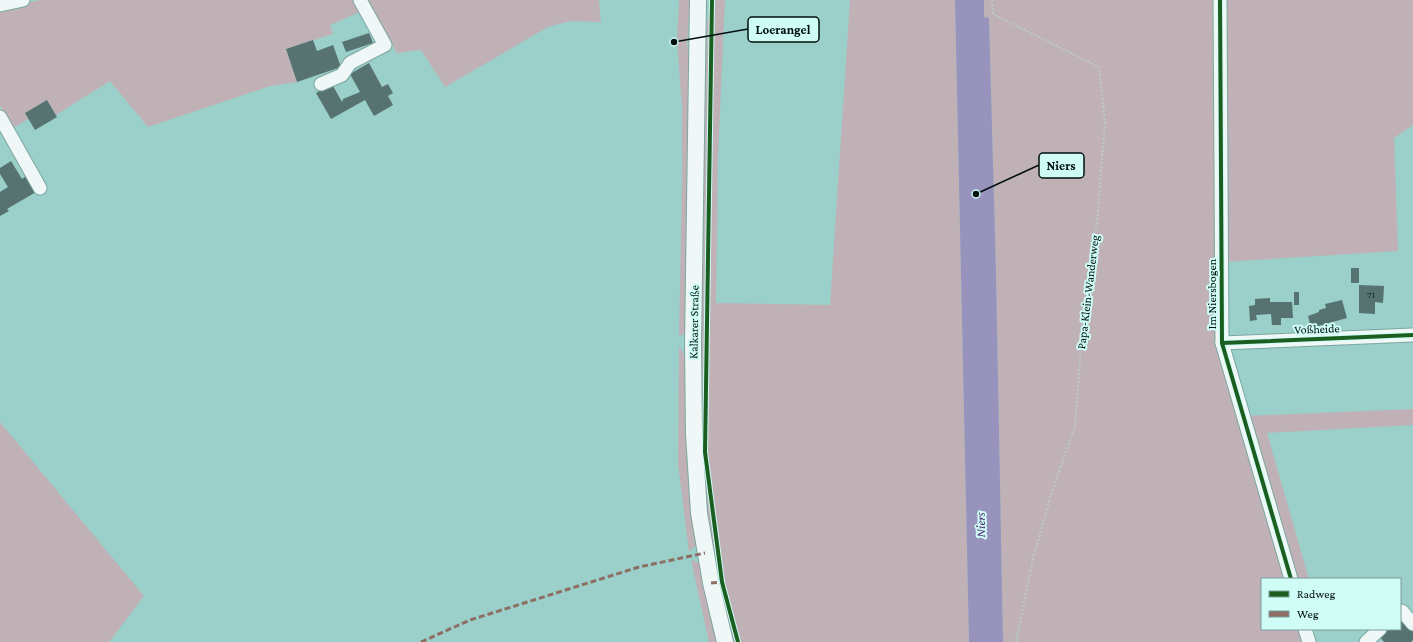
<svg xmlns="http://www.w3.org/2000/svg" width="1413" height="642" font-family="'Crimson Pro',serif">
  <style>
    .green { fill: #c0b1b7 }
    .water { fill: #9893bc }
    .building { fill: #567371 }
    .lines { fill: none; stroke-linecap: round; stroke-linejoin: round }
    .minor-casing { stroke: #7ca6a1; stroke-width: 15 }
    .major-casing { stroke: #7ca6a1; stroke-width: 18 }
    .path { stroke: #bacac8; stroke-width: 2; stroke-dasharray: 2 2; stroke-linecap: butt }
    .minor { stroke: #f0f8f7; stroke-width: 13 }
    .major { stroke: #f0f8f7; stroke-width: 16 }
    .quiet { stroke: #8d6e63; stroke-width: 3; stroke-dasharray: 6 3; stroke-linecap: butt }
    .cycleway-casing { stroke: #cffcf5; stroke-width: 6 }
    .cycleway { stroke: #1b5e20; stroke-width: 4 }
    .labels { text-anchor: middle; stroke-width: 4; stroke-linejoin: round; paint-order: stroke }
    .number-label { font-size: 10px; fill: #162927 }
    .street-label { font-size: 12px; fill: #00100e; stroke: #cffcf5 }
    .water-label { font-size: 13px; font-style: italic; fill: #4f2773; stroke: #cffcf5 }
    .leader { fill: none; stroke: #00100e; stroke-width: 1.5 }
    .callout-dot { fill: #00100e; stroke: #cffcf5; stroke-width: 1.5 }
    .callout { fill: #cffcf5; stroke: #00100e; stroke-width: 1.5 }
    .callout-label { font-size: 13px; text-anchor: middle; font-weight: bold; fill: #00100e }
  </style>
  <rect width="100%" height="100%" fill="#9bcfc9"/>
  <!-- green -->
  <g class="green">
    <path d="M40,0H356L362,11L330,25L333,34L286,49L297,82L270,86L148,127L110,81L56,115L47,100L25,113L28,119L13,128L0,106V9Z"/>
    <path d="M367,0H599L601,22L570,21L548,27L445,87L421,50L397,53Z"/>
    <path d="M679,0H690L687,44L691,79L686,332L679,337L682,183V107L677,41Z"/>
    <path d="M711,0H725L718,157L716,303L830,305L850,0H955L969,642H733L720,593L709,533L702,464L701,284L707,24Z"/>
    <path d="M984,0H1413V125L1394,138L1398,251L1222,262V343L1244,416L1413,409V425L1267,433L1309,579H1262V629H1305L1309,642H1017L1020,625L1016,642H1003L996,272L989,18L984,17Z"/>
    <path d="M679,346L686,358L687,465L696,545L689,552L678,464Z"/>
    <path d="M0,422L144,596L109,642H0Z"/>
    <path d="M691,560L700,563L717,642H709Z"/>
  </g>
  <!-- water -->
  <path class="water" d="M955,0H984V17L989,18L996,272L1003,642H969Z"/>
  <!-- building -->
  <g class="building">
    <path d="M369,33L373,43L346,52L342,42Z"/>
    <path d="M313,40L317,51L333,45L341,67L297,82L286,49Z"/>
    <path d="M369,63L382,87L388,84L393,93L388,96L393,105L374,116L365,100L331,119L316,93L332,84L342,102L343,99L360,92L350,74Z"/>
    <path d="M47,100L57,117L35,130L25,113Z"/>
    <path d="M11,161L22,179L26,176L36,192L7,209L9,211L0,216V192L8,187L0,174V168Z"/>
    <rect x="1351" y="268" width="8" height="15"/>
    <path d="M1359,285L1384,286L1383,303L1375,302V314L1359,313Z"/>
    <rect x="1294" y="292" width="5" height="13"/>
    <path d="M1270,298V302H1292L1293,318H1281V325H1272L1271,314L1256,315L1257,320L1250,321L1249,306L1255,305V299Z"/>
    <path d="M1342,300L1347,318L1311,328L1308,316L1319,312V310L1326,308L1325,304Z"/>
    <path d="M1404,617L1413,629V640L1411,642H1384L1380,637L1389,629H1400V620Z"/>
  </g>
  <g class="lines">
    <defs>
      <g id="minor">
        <path d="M1220,0L1222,343L1291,579"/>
        <path d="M0,5L23,0"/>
        <path d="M321,84L342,75L350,63L385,45L360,0"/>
        <path d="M0,117L40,188"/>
        <path d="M1222,343L1413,335"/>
        <path d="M1400,613L1402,611L1413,624"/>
        <path d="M1305,629L1309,642"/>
        <path d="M1366,642L1380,629"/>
      </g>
      <path id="major" d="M698,0L693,344L694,434L699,513L711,583L725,642"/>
    </defs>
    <!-- minor casing -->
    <use href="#minor" class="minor-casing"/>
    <!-- major casing -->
    <use href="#major" class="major-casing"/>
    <!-- path -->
    <path class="path" d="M992,0L993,14L1099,67L1105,123L1097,222L1083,319L1075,426L1050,498L1033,559L1016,642"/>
    <!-- minor -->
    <use href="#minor" class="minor"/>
    <!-- major -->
    <use href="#major" class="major"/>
    <!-- quiet -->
    <g class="quiet">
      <path d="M711,583L722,582"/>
      <path d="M421,642L470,620L639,567L705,553"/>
    </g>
    <defs>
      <g id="cycleway">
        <path d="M712,0L705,452L722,582L738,642"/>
        <path d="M1220,0L1222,343L1291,579"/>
        <path d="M1222,343L1413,335"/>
      </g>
    </defs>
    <!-- cycleway casing -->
    <use href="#cycleway" class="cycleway-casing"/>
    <!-- cycleway -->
    <use href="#cycleway" class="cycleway"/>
  </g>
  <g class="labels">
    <!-- number labels -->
    <g class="number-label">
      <text x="1371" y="298">71</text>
    </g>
    <!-- street labels -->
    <g class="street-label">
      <text transform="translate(1088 292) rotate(-83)" y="4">Papa-Klein-Wanderweg</text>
      <text transform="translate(1212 294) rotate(-90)" y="4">Im Niersbogen</text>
      <text transform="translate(694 322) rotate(-89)" y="4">Kalkarer Straße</text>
      <text transform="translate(1317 329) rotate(-2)" y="4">Voßheide</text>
    </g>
    <!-- water labels -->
    <g class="water-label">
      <text transform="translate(980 525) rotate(-91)" y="5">Niers</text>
    </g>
  </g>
  <!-- callouts -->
  <path class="leader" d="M674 42L748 29M976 194L1039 165"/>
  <g class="callout-dot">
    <circle cx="674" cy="42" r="4"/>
    <circle cx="976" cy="194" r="4"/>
  </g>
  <g class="callout">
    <rect x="748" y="17" width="71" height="25" rx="4"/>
    <rect x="1039" y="153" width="45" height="25" rx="4"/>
  </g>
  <g class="callout-label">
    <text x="783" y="34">Loerangel</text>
    <text x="1061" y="170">Niers</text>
  </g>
  <!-- legend -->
  <rect x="1261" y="578" width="140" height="52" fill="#cffcf5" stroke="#7c9e99"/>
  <rect x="1269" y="591" width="20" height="6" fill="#1b5e20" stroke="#7c9e99"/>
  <text x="1297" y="598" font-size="12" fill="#00100e">Radweg</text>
  <rect x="1269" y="611" width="20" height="6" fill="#8d6e63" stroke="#7c9e99"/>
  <text x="1297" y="618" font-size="12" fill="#00100e">Weg</text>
</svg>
